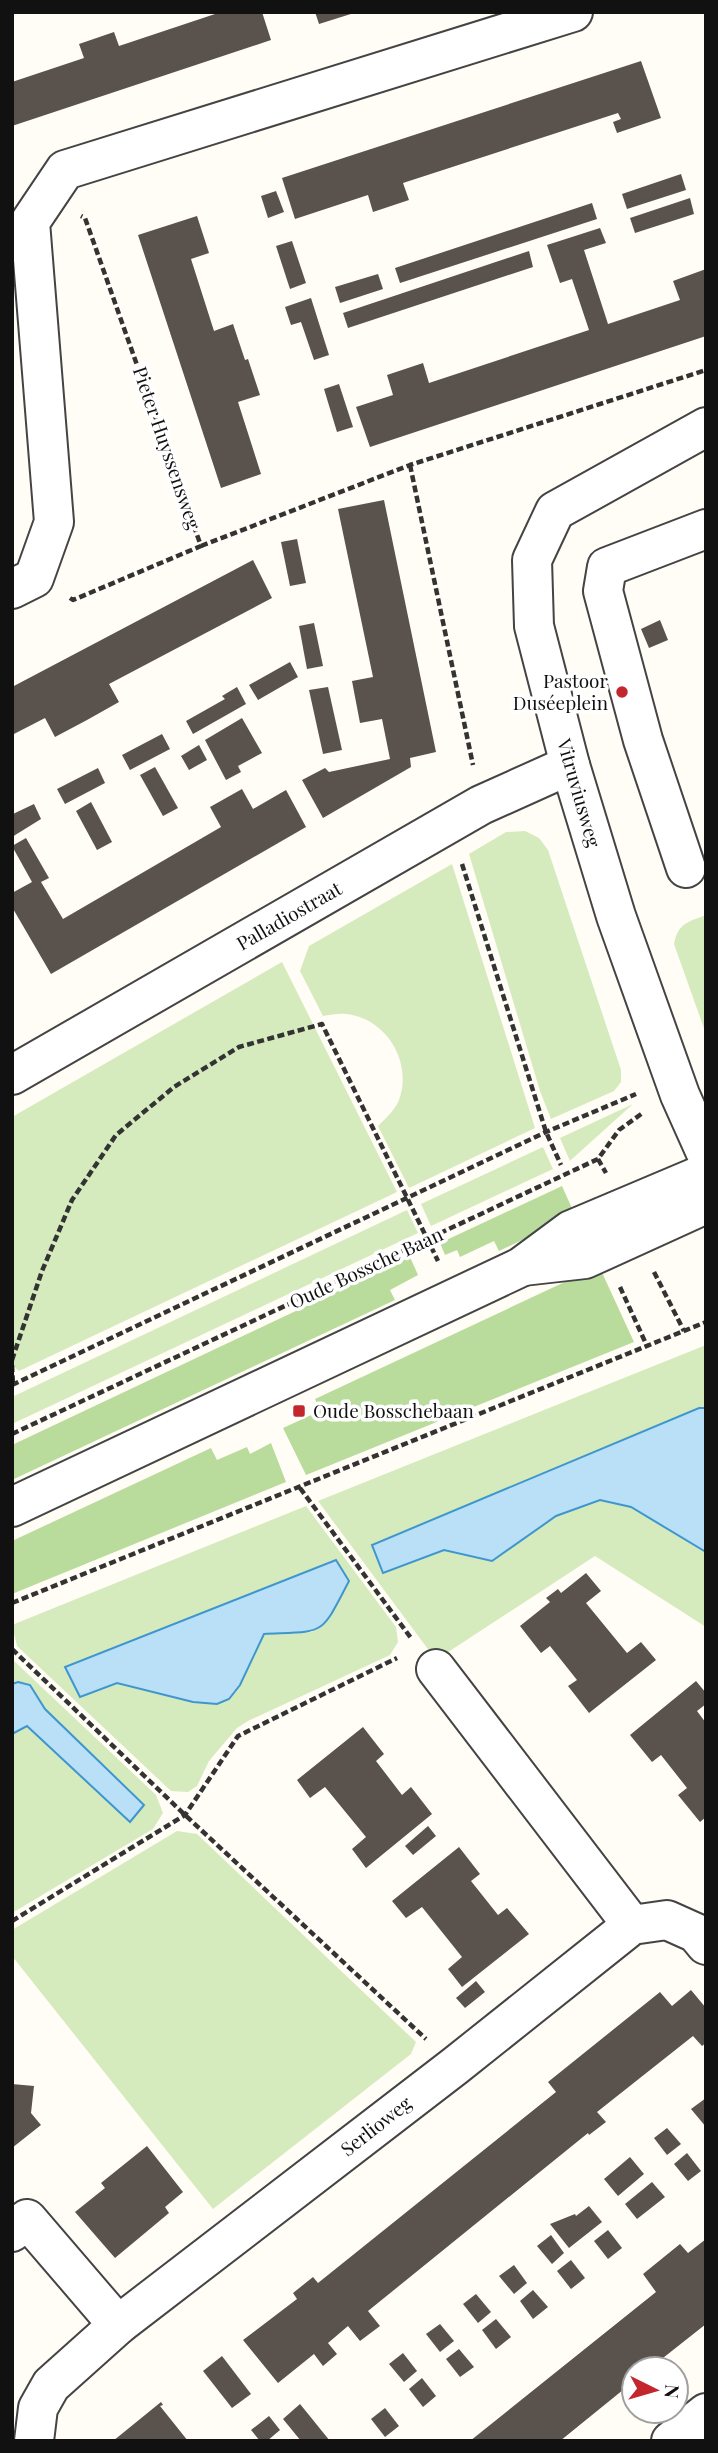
<svg xmlns="http://www.w3.org/2000/svg" width="718" height="2453" font-family="'Playfair Display',serif">
  <style>
    .green { fill: #d5ebbd; fill-rule: evenodd }
    .forest { fill: #b9dc9c }
    .water { fill: #b9e0f7; stroke: #3f96cf; stroke-width: 2 }
    .building { fill: #5a524d }
    .lines { fill: none; stroke-linecap: round; stroke-linejoin: round }
    .minor-casing { stroke: #444; stroke-width: 42 }
    .path { stroke: #333; stroke-width: 4.5; stroke-dasharray: 7 3.5; stroke-linecap: butt }
    .minor { stroke: #fff; stroke-width: 38 }
    .poi-dot { fill: #c4262e; stroke: #fff; stroke-width: 2.5 }
    .labels { text-anchor: middle; stroke-width: 7; stroke-linejoin: round; paint-order: stroke }
    .street-label { font-size: 19px; fill: #111; stroke: #fff }
    .poi-label { font-size: 19px; fill: #111; stroke: #fff; text-anchor: end }
  </style>
  <rect width="100%" height="100%" fill="#fffdf5"/>
  <!-- green -->
  <g class="green">
    <path d="M525,831L539,838L548,850L621,1070V1082L614,1091L551,1119L540,1091L469,854L506,832Z"/>
    <path d="M452,864L535,1128L409,1188L378,1126C386,1118 395,1110 399,1100C413,1062 386,1018 346,1014C339,1013 330,1015 323,1016L300,971L309,946Z"/>
    <path d="M706,915V1034L674,944C678,923 688,922 706,915Z"/>
    <path d="M282,962L397,1192L19,1371L12,1365V1117Z"/>
    <path d="M633,1104L572,1159L570,1161L560,1138Z"/>
    <path d="M543,1147L553,1169L431,1226L421,1204Z"/>
    <path d="M407,1210L418,1233L12,1424V1397Z"/>
    <path d="M706,1345V1408H699L383,1572L444,1550L492,1561L556,1516L599,1500L631,1507L706,1552V1627L595,1556L436,1660L318,1501Z"/>
    <path d="M306,1506L396,1627L398,1642L390,1655L248,1721L237,1728L209,1761L197,1786L188,1792L171,1791L17,1646L12,1625ZM349,1580L312,1632L264,1634L240,1685L229,1699L193,1702L117,1683Z"/>
    <path d="M12,1659L156,1795L163,1813L153,1829L12,1913V1734L27,1726L130,1821L45,1709L30,1685L18,1682L12,1684Z"/>
    <path d="M177,1831L197,1834L416,2042L411,2054L213,2209L12,1956V1930Z"/>
  </g>
  <!-- forest -->
  <g class="forest">
    <path d="M562,1186L575,1215L499,1251L494,1241L460,1257L457,1250L445,1255L440,1243Z"/>
    <path d="M410,1257L418,1275L390,1290L395,1300L12,1480V1445Z"/>
    <path d="M599,1266L634,1342L306,1475L283,1428L320,1411L315,1399Z"/>
    <path d="M271,1443L286,1482L12,1594V1541L211,1448L217,1460L247,1447L250,1454Z"/>
  </g>
  <!-- water -->
  <g class="water">
    <path d="M699,1408H706V1552L631,1507L600,1500L556,1516L492,1561L444,1550L383,1573L372,1545Z"/>
    <path d="M336,1560L349,1581C320,1637 326,1631 264,1634L240,1685L229,1699L217,1704L193,1702L117,1683L80,1697L65,1667Z"/>
    <path d="M18,1682L30,1685L45,1709L144,1805L130,1822L27,1726L12,1734V1684Z"/>
  </g>
  <!-- building -->
  <g class="building">
    <path d="M221,12H262L271,40L12,126V82L84,58L79,44L114,32L119,46Z"/>
    <path d="M315,12H354V13L319,24Z"/>
    <path d="M641,61L661,118L617,133L613,122L621,119L618,113L403,183L409,200L373,212L368,195L295,219L282,178Z"/>
    <path d="M681,174L686,190L627,209L622,194Z"/>
    <path d="M276,191L284,212L268,218L261,196Z"/>
    <path d="M690,198L694,214L635,233L630,218Z"/>
    <path d="M592,203L597,219L400,283L395,268Z"/>
    <path d="M197,216L209,253L191,259L214,331L233,324L245,360L248,359L260,395L238,402L261,474L221,488L138,235Z"/>
    <path d="M600,228L606,243L584,250L608,324L680,300L673,281L706,269V336L370,447L356,407L393,395L387,375L423,363L429,383L589,330L572,279L560,283L547,245Z"/>
    <path d="M292,241L306,283L290,289L276,246Z"/>
    <path d="M529,251L533,267L348,328L343,313Z"/>
    <path d="M378,274L383,289L340,303L335,287Z"/>
    <path d="M311,298L329,355L314,360L301,322L291,325L285,307Z"/>
    <path d="M339,384L353,427L337,432L324,389Z"/>
    <path d="M384,500L436,752L410,758L411,767L323,818L302,780L325,768L329,772L390,759L382,719L360,723L352,681L373,677L338,509Z"/>
    <path d="M297,539L306,583L290,586L281,542Z"/>
    <path d="M253,560L272,598L109,684L119,702L87,720L55,737L45,718L12,735V687Z"/>
    <path d="M660,620L668,640L649,648L641,629Z"/>
    <path d="M314,623L323,666L307,669L299,626Z"/>
    <path d="M290,662L298,677L258,700L249,685Z"/>
    <path d="M237,687L246,704L193,734L186,721L225,699L222,696Z"/>
    <path d="M328,687L342,750L323,754L309,690Z"/>
    <path d="M242,718L262,753L238,766L241,772L226,780L205,740Z"/>
    <path d="M162,734L170,749L130,770L122,755Z"/>
    <path d="M199,745L207,760L189,770L181,756Z"/>
    <path d="M155,767L178,808L163,816L140,775Z"/>
    <path d="M98,768L105,783L65,804L57,789Z"/>
    <path d="M242,789L253,809L286,790L306,827L51,974L12,907V893L32,882L12,846L26,838L49,878L41,882L63,919L221,827L210,807Z"/>
    <path d="M91,802L112,842L97,850L76,811Z"/>
    <path d="M34,804L41,819L12,837L13,814Z"/>
    <path d="M586,1573L601,1591L586,1603L627,1653L641,1642L656,1660L589,1713L568,1686L577,1680L550,1646L541,1653L520,1626L550,1602L546,1598L558,1589L561,1593Z"/>
    <path d="M696,1681L706,1693V1704L697,1711L706,1723V1817L700,1822L678,1795L687,1788L661,1755L652,1762L630,1735Z"/>
    <path d="M363,1727L384,1754L376,1761L402,1795L411,1787L432,1814L366,1868L352,1849L366,1837L325,1787L310,1798L297,1780Z"/>
    <path d="M428,1826L436,1836L413,1855L405,1846Z"/>
    <path d="M459,1847L480,1874L471,1881L498,1915L507,1908L529,1934L462,1987L448,1969L462,1957L422,1907L406,1918L392,1901Z"/>
    <path d="M476,1981L485,1992L465,2008L456,1998Z"/>
    <path d="M691,1990L706,2008V2043L702,2046L693,2036L597,2112L606,2122L589,2135L588,2133L368,2311L380,2326L360,2341L348,2326L328,2343L337,2354L323,2366L314,2354L278,2383L243,2340L297,2299L293,2293L313,2277L318,2283L556,2092L548,2082L660,1992L672,2006Z"/>
    <path d="M12,2084L34,2086L31,2113L41,2125L12,2148Z"/>
    <path d="M706,2098V2127L691,2109Z"/>
    <path d="M667,2128L681,2144L667,2155L654,2138Z"/>
    <path d="M147,2146L183,2192L165,2207L169,2213L115,2258L75,2212L105,2188L101,2183Z"/>
    <path d="M687,2153L701,2171L688,2181L674,2164Z"/>
    <path d="M630,2157L644,2174L618,2196L604,2179Z"/>
    <path d="M652,2182L665,2197L637,2219L625,2204Z"/>
    <path d="M589,2206L602,2222L569,2248L550,2224L575,2214L576,2216Z"/>
    <path d="M608,2230L622,2248L608,2259L594,2241Z"/>
    <path d="M551,2235L564,2253L552,2264L537,2246Z"/>
    <path d="M706,2239V2324L649,2369H634V2381L560,2441H470L656,2292L643,2274L680,2244L688,2253Z"/>
    <path d="M571,2260L585,2278L571,2289L557,2271Z"/>
    <path d="M514,2265L527,2283L514,2294L499,2276Z"/>
    <path d="M533,2290L548,2307L533,2319L520,2301Z"/>
    <path d="M476,2294L491,2312L478,2323L463,2304Z"/>
    <path d="M496,2319L511,2337L496,2349L482,2330Z"/>
    <path d="M440,2324L454,2341L440,2352L426,2334Z"/>
    <path d="M459,2349L474,2367L460,2377L446,2359Z"/>
    <path d="M403,2353L417,2371L404,2382L389,2364Z"/>
    <path d="M222,2356L251,2394L232,2408L203,2371Z"/>
    <path d="M422,2378L436,2396L423,2407L409,2389Z"/>
    <path d="M161,2402L163,2405L160,2406L188,2441H113Z"/>
    <path d="M300,2404L330,2441H301L283,2419Z"/>
    <path d="M385,2408L399,2426L385,2437L371,2419Z"/>
    <path d="M269,2416L280,2430L267,2441H260L251,2430Z"/>
  </g>
  <g class="lines">
    <defs>
      <g id="minor">
        <path d="M706,427L555,511L532,560L534,626L570,765L616,916L680,1095L706,1153"/>
        <path d="M12,589L34,578L54,522L30,222L65,170L573,12"/>
        <path d="M686,868L643,740L603,591L607,567L706,529"/>
        <path d="M12,1075L481,805L570,765"/>
        <path d="M523,1266L585,1259L706,1204"/>
        <path d="M12,1507L521,1267L571,1230L706,1173"/>
        <path d="M436,1669L632,1925"/>
        <path d="M12,2232L27,2219L118,2325"/>
        <path d="M34,2441L38,2408L51,2385L118,2325L455,2066L632,1925L667,1920L696,1933L706,1945"/>
        <path d="M671,2441L706,2413"/>
      </g>
    </defs>
    <!-- minor casing -->
    <use href="#minor" class="minor-casing"/>
    <!-- path -->
    <g class="path">
      <path d="M410,465L473,765"/>
      <path d="M201,546L410,465L706,370"/>
      <path d="M70,598L73,600L201,546L85,218L81,216"/>
      <path d="M462,864L546,1132L561,1165"/>
      <path d="M598,1159L606,1173"/>
      <path d="M654,1272L684,1331"/>
      <path d="M620,1287L647,1346"/>
      <path d="M12,1360L42,1271L72,1200L116,1135L174,1087L239,1047L322,1024L438,1261"/>
      <path d="M12,1365L13,1385"/>
      <path d="M12,1385L546,1132L636,1094"/>
      <path d="M12,1434L598,1159L619,1130L644,1112"/>
      <path d="M300,1488L411,1638"/>
      <path d="M12,1603L706,1322"/>
      <path d="M12,1649L185,1815L426,2039"/>
      <path d="M12,1921L185,1815L238,1736L397,1658"/>
    </g>
    <!-- minor -->
    <use href="#minor" class="minor"/>
  </g>
  <!-- markers -->
  <g class="poi-dot">
    <circle cx="622" cy="692" r="7"/>
    <rect x="292" y="1404" width="14" height="14" rx="3.5"/>
  </g>
  <g class="labels">
    <!-- street labels -->
    <g class="street-label">
      <text transform="translate(167 448) rotate(71)" y="7">Pieter Huyssensweg</text>
      <text transform="translate(579 793) rotate(74)" y="7">Vitruviusweg</text>
      <text transform="translate(289 916) rotate(-30)" y="7">Palladiostraat</text>
      <text transform="translate(366 1268) rotate(-25)" y="7">Oude Bossche Baan</text>
      <text transform="translate(376 2126) rotate(-38)" y="7">Serlioweg</text>
    </g>
    <!-- poi labels -->
    <g class="poi-label">
      <text x="608" y="688">Pastoor<tspan x="608" dy="22">Duséeplein</tspan></text>
      <text x="313" y="1418" text-anchor="start">Oude Bosschebaan</text>
    </g>
  </g>
  <!-- border -->
  <rect width="718" height="2453" fill="none" stroke="#111111" stroke-width="28"/>
  <!-- north arrow -->
  <g transform="translate(655 2390) rotate(95)"><circle r="33" fill="#ffffff" stroke="#a0a0a0" stroke-width="2"/>
  <path d="M0-5L12 26L0 18L-12 26Z" fill="#c4262e"/>
  <text y="-10" font-size="19" font-weight="bold" text-anchor="middle" fill="#111111">N</text>
  </g>
</svg>
